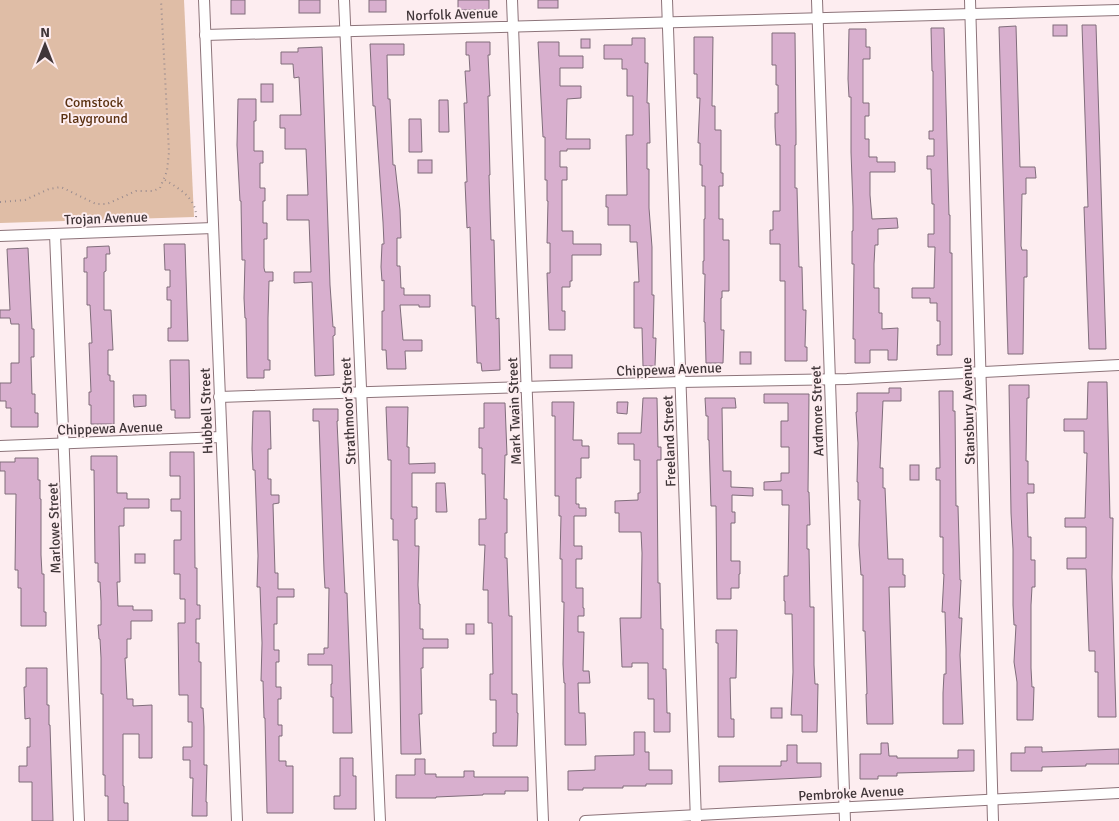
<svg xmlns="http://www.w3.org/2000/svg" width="1119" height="821" font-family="Signika,sans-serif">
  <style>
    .green { fill: #dfbda6 }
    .building { fill: #d8afce; stroke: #806d7b }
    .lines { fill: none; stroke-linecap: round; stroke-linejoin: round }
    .minor-casing { stroke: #8d747a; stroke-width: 12 }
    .path { stroke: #998b8e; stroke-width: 2; stroke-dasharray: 1 4; stroke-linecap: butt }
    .minor { stroke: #fff; stroke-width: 10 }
    .labels { text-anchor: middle; stroke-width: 4; stroke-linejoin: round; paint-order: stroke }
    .street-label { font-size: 14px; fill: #413639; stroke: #fdedf0 }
    .park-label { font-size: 14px; fill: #5a3111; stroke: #fdedf0 }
  </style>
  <rect width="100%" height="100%" fill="#fdedf0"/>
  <!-- green -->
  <path class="green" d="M0,0H184L194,217L0,223Z"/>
  <!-- building -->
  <g class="building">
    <rect x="231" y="0" width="14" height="14"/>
    <rect x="299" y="0" width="21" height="13"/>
    <rect x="369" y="0" width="17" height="12"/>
    <rect x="458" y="0" width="31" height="10"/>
    <rect x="538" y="0" width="20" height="8"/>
    <rect x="1053" y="25" width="14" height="11"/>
    <path d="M1082,25H1096L1106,349H1089L1084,207H1088Z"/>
    <path d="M1016,26L1020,167H1035L1036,178H1026V194H1022L1021,246L1022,250H1027V277H1024L1023,354H1008L999,27Z"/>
    <path d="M931,28H944L949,215H950V253H952V355H937V345H940V321H937V303H930V298H912V288H934L935,247H928V234H934V204H932L931,169H927V156H934V139H929V131H933V71H932Z"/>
    <path d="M849,29H866V47H870V59H863V103H869V116H865V139H869V157H877V162H895V172H870V195L872,219L897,218L898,228L878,229V245H875L874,264V288H879V313H882V329L898,328L897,360H888V350H870V363H855V339H853L854,264H852V231H853V207L851,152V97H849L848,79Z"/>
    <path d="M772,33H795L796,131V145H795V188H797L799,267H802L803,310H806L805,347H807V361H785V281H780V244H770V230H773V211H780V145H776L775,127V113H778V85H776V65H772Z"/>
    <path d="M694,37H713L712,106H715V130H721V173H723V186H719V219H723V240H729V291H722V298H721V330H724L723,363H706L705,322H704L705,274H703V261H704V219H705V186H702V165H700V143H698L700,98H697V74H694Z"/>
    <path d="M632,38H645V63H648L647,103H649L650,143H647V169H649V208L652,247V295H654L653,338H656L655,366H643L642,328H634V282H639L637,242H630V225H608V207H606V195H627L626,135H633V96H627V69H622V59H604V45H632Z"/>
    <rect x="581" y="39" width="9" height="9"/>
    <path d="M466,42H490V55H488L490,96H488L490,175H489L491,240H494L496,319L499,318L500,370L482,371L481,363H477L475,306H472L470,227L467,228L465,182H467L464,103H467L465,71H470L469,55H466Z"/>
    <path d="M538,42H559V56H583V68H560V86H581V98L567,99L566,139H590V149H567V151H560V167H567V180H562V231H573V244H601V255H572V281H570V287H562V311H565V330H549L547,273H550V243H547L548,201H547V180H545V137H543Z"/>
    <path d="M370,44H404V55H387L388,99H390L393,165H395L400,210L401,238H397V266H400L401,288H404V295H430V307H419V305H400L403,340H422V351H405L406,369H387L386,350H382V311H384V280L382,281L381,267L382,244H384L383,222L375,106H373Z"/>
    <path d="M322,47L330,285L333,327H335V335L333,336L334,375L315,376L312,282L294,283V272H311L309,220H287V195H308L306,149H285V128H280V115H301L299,77L294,78L293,64H281V52H298V48Z"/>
    <rect x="261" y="84" width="12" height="18"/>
    <path d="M238,99H256V121H254V151H263V163H260V188H265V201H263V223H267V239H264V268L265,272H273V281H269L268,318V360H270V370H264V378H247L246,318H245L244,298L245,260H242L241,201H240L237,145Z"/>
    <path d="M439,100H448L449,132H439Z"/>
    <path d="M409,119H421L422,152H409Z"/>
    <rect x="418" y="160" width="14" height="13"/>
    <path d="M164,244H185L188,341H168V328H171V300H167V287H170V270H165Z"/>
    <path d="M109,246L110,254H106V271L104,272V310H111L113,350H108V375H110V381H114V424H91V405H89V392H91L89,343H92L90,305H87V272H84V258H87V247Z"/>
    <path d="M28,248L32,329H34V357H31L32,394H35V413H38V427H11V408H6V401H0V383H11V363H19V324H11L10,318H0V310H10L7,249Z"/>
    <rect x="740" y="352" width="11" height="12"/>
    <rect x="550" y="355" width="22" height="13"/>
    <path d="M170,360H189L190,418H175V410H171Z"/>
    <path d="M1088,382H1107L1110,518H1113L1112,577L1116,717H1098V672H1095V651H1089L1086,569H1067V558H1086V527H1065V518H1085L1087,453H1084V431H1064V419H1087Z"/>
    <path d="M1009,385H1029V398H1027L1026,461H1028V484H1034V493H1027L1028,537H1031V560H1035V587H1032L1031,605V668L1032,687H1034L1033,720H1017V682L1014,662L1016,625H1014L1013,605V549L1011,513Z"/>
    <path d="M889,388H901V401H883L880,468H883V488H885L888,559H903V575H905V587H889L893,724H867L866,694H867L865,631H863V575H861L859,545L860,500H858V482H857L858,443L856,412H857V393H889Z"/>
    <path d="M939,391H953V411H955L956,506H958L960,580H961L959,618H962L960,655L963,724H943V693L944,674H946V649L945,612H942L944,574H943V537H940V480H936V468H940Z"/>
    <path d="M764,394H809L808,492H809L810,525H807V549H809L810,607H814V665L815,684H818L817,732H802V715H791L793,672L792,614H785V601H784V576H788L789,505H782V490H764V482L781,481V473H789V447H781V421H788V403H764Z"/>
    <path d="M133,395H146V406L134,407Z"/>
    <path d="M643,398H657L658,447H661V460H657L658,583H660L661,629H663V669H666L667,713H670V732H654V699H648V663H632V667H622L620,618H641L642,553L641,532H619V513H615V501L638,500V493H640V460H634V444H618V433H641Z"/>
    <path d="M705,398H735L736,408H722L723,471H731V487L753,488V496L732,495V512H735V523H731V561H740V574H739V588H731V599H717L716,506H711L709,440H708V416H706Z"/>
    <path d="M552,402H574L573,440H582V446H589V458H581V478H576V504H579V508H586V516H574V546H582V559H576V588H583V608H584V616H578V632H584L583,671H589L590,683H578L579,713H585L586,745H565V683H564L563,664L564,602H562V559H560L561,516H559V496H555V416H552Z"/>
    <path d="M617,402H628L627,414L617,413Z"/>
    <path d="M484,403H505L507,455H505L504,499H507V533H505V558H507L509,616H512V694H517V713H518L517,746H493V733H496V700H490V674H493L492,623H488V590H483L485,545H479V519H486L485,474H482V448H479V428H484Z"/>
    <path d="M386,407H408L407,447H409V464L435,463V473H412V507H417V519H415V546H419L418,585L419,604H420V629H423V639H448V648H423V668H421L422,714H419L421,754H401L398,540H393V519H391V460H388Z"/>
    <path d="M313,409H338V421H337L345,593H347L352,733H333V697H331V684H332V665H308V654H324V648H328L329,588H325L324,570L319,421H313Z"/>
    <path d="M253,411H270L271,449H268V479H271V495H279V503L273,504L275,573H278V589H294V597H277V624H274V650H279V662H276V687H281V699H278V725H282V736H279V761H286V766H293V813H267L265,718H264L263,681H261L262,643L260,587H257L258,556L255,470H253L252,449Z"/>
    <path d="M170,452H194L195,568H197V605H200V619H196V643H199V662H201V708H203L204,727V765H207L206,802H207V816H192L193,778H190V760H183V747H192V722H188V695H179L178,623H185V599H180V574H174V540H181V511H171V499H180V476H170Z"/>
    <path d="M91,456H117V493H127V499H149V508H124V526H119L120,582H117L118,606H133V610H152V621H131V639H127V658H125L127,699H133V706L152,705V758H139V734H123V786H124V803H128V821H108V796H105V775H103V694H101V658L100,639H99L98,625H101V601L100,582H98V563H95L94,470H91Z"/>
    <path d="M15,458H38V480H40V499H41V555L42,574H44V612H46V626H21V588H18V570H15L16,494H5V471H0V462H15Z"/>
    <rect x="910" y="465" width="9" height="15"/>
    <path d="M436,483H445L447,512H436Z"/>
    <rect x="135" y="554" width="10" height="9"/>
    <rect x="466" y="624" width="8" height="10"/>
    <path d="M716,630H737L736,678H730L731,719H734V737H718V643H716Z"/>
    <path d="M26,668H47V705H49V725H50L53,821H32V782H19V766H27V747H30V718L25,719L24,687H26Z"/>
    <rect x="771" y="708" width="11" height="10"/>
    <path d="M634,732H645V752H649V770H672V784H646V786H623V788H583V790H568V771L595,770V756L634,755Z"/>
    <path d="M881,743H888L889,756H897V758H958V750H974V771L897,773V776H878V779H860V754H881Z"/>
    <path d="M787,745H797V763H821V777L719,782V766H781V761H787Z"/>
    <path d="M1025,747H1042V752L1119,749V764H1086V766L1042,767V771H1011V753H1025Z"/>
    <path d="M340,758H353V776H356V809H334V796H340Z"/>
    <path d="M415,759H425V774H436V777H464V771H474V777H528V791H505V794H483V795L436,797V798H396V775H415Z"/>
  </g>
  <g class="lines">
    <defs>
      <g id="minor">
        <path d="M204,0L237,821"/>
        <path d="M344,0L380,821"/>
        <path d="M512,0L543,821"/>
        <path d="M667,0L696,821"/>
        <path d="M817,0L845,821"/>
        <path d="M970,0L993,821"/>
        <path d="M205,35L1119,10"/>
        <path d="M55,234L79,821"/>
        <path d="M0,236L213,228"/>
        <path d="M219,397L681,382L847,379L1119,365"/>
        <path d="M0,446L221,437"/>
        <path d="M585,821L1119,793"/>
      </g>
    </defs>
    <!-- minor casing -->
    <use href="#minor" class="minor-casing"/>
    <!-- path -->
    <g class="path">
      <path d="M165,180C180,189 197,199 196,218"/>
      <path d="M0,202L25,200L49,189L61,187L96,204H107L136,191H153L160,188L167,171L169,152L161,0"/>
    </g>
    <!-- minor -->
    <use href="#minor" class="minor"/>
  </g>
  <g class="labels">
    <!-- street labels -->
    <g class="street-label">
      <text transform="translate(452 14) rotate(-2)" y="5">Norfolk Avenue</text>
      <text transform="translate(106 218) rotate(-2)" y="5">Trojan Avenue</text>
      <text transform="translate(669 369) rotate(-2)" y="5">Chippewa Avenue</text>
      <text transform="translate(206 411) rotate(-92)" y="5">Hubbell Street</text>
      <text transform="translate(348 411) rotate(-93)" y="5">Strathmoor Street</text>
      <text transform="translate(514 411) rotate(-92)" y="5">Mark Twain Street</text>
      <text transform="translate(817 411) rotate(-92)" y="5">Ardmore Street</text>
      <text transform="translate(968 411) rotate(-92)" y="5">Stansbury Avenue</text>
      <text transform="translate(110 428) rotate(-2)" y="5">Chippewa Avenue</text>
      <text transform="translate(669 441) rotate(-92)" y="5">Freeland Street</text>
      <text transform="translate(54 528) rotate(-92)" y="5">Marlowe Street</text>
      <text transform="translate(851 793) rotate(-3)" y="5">Pembroke Avenue</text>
    </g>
    <!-- park labels -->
    <g class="park-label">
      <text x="94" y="107">Comstock<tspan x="94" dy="16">Playground</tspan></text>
    </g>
  </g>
  <!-- north arrow -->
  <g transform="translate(45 45)" stroke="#fdedf0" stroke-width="4" paint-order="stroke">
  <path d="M0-4L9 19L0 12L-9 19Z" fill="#413639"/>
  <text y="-8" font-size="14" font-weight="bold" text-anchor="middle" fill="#413639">N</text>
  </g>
</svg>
